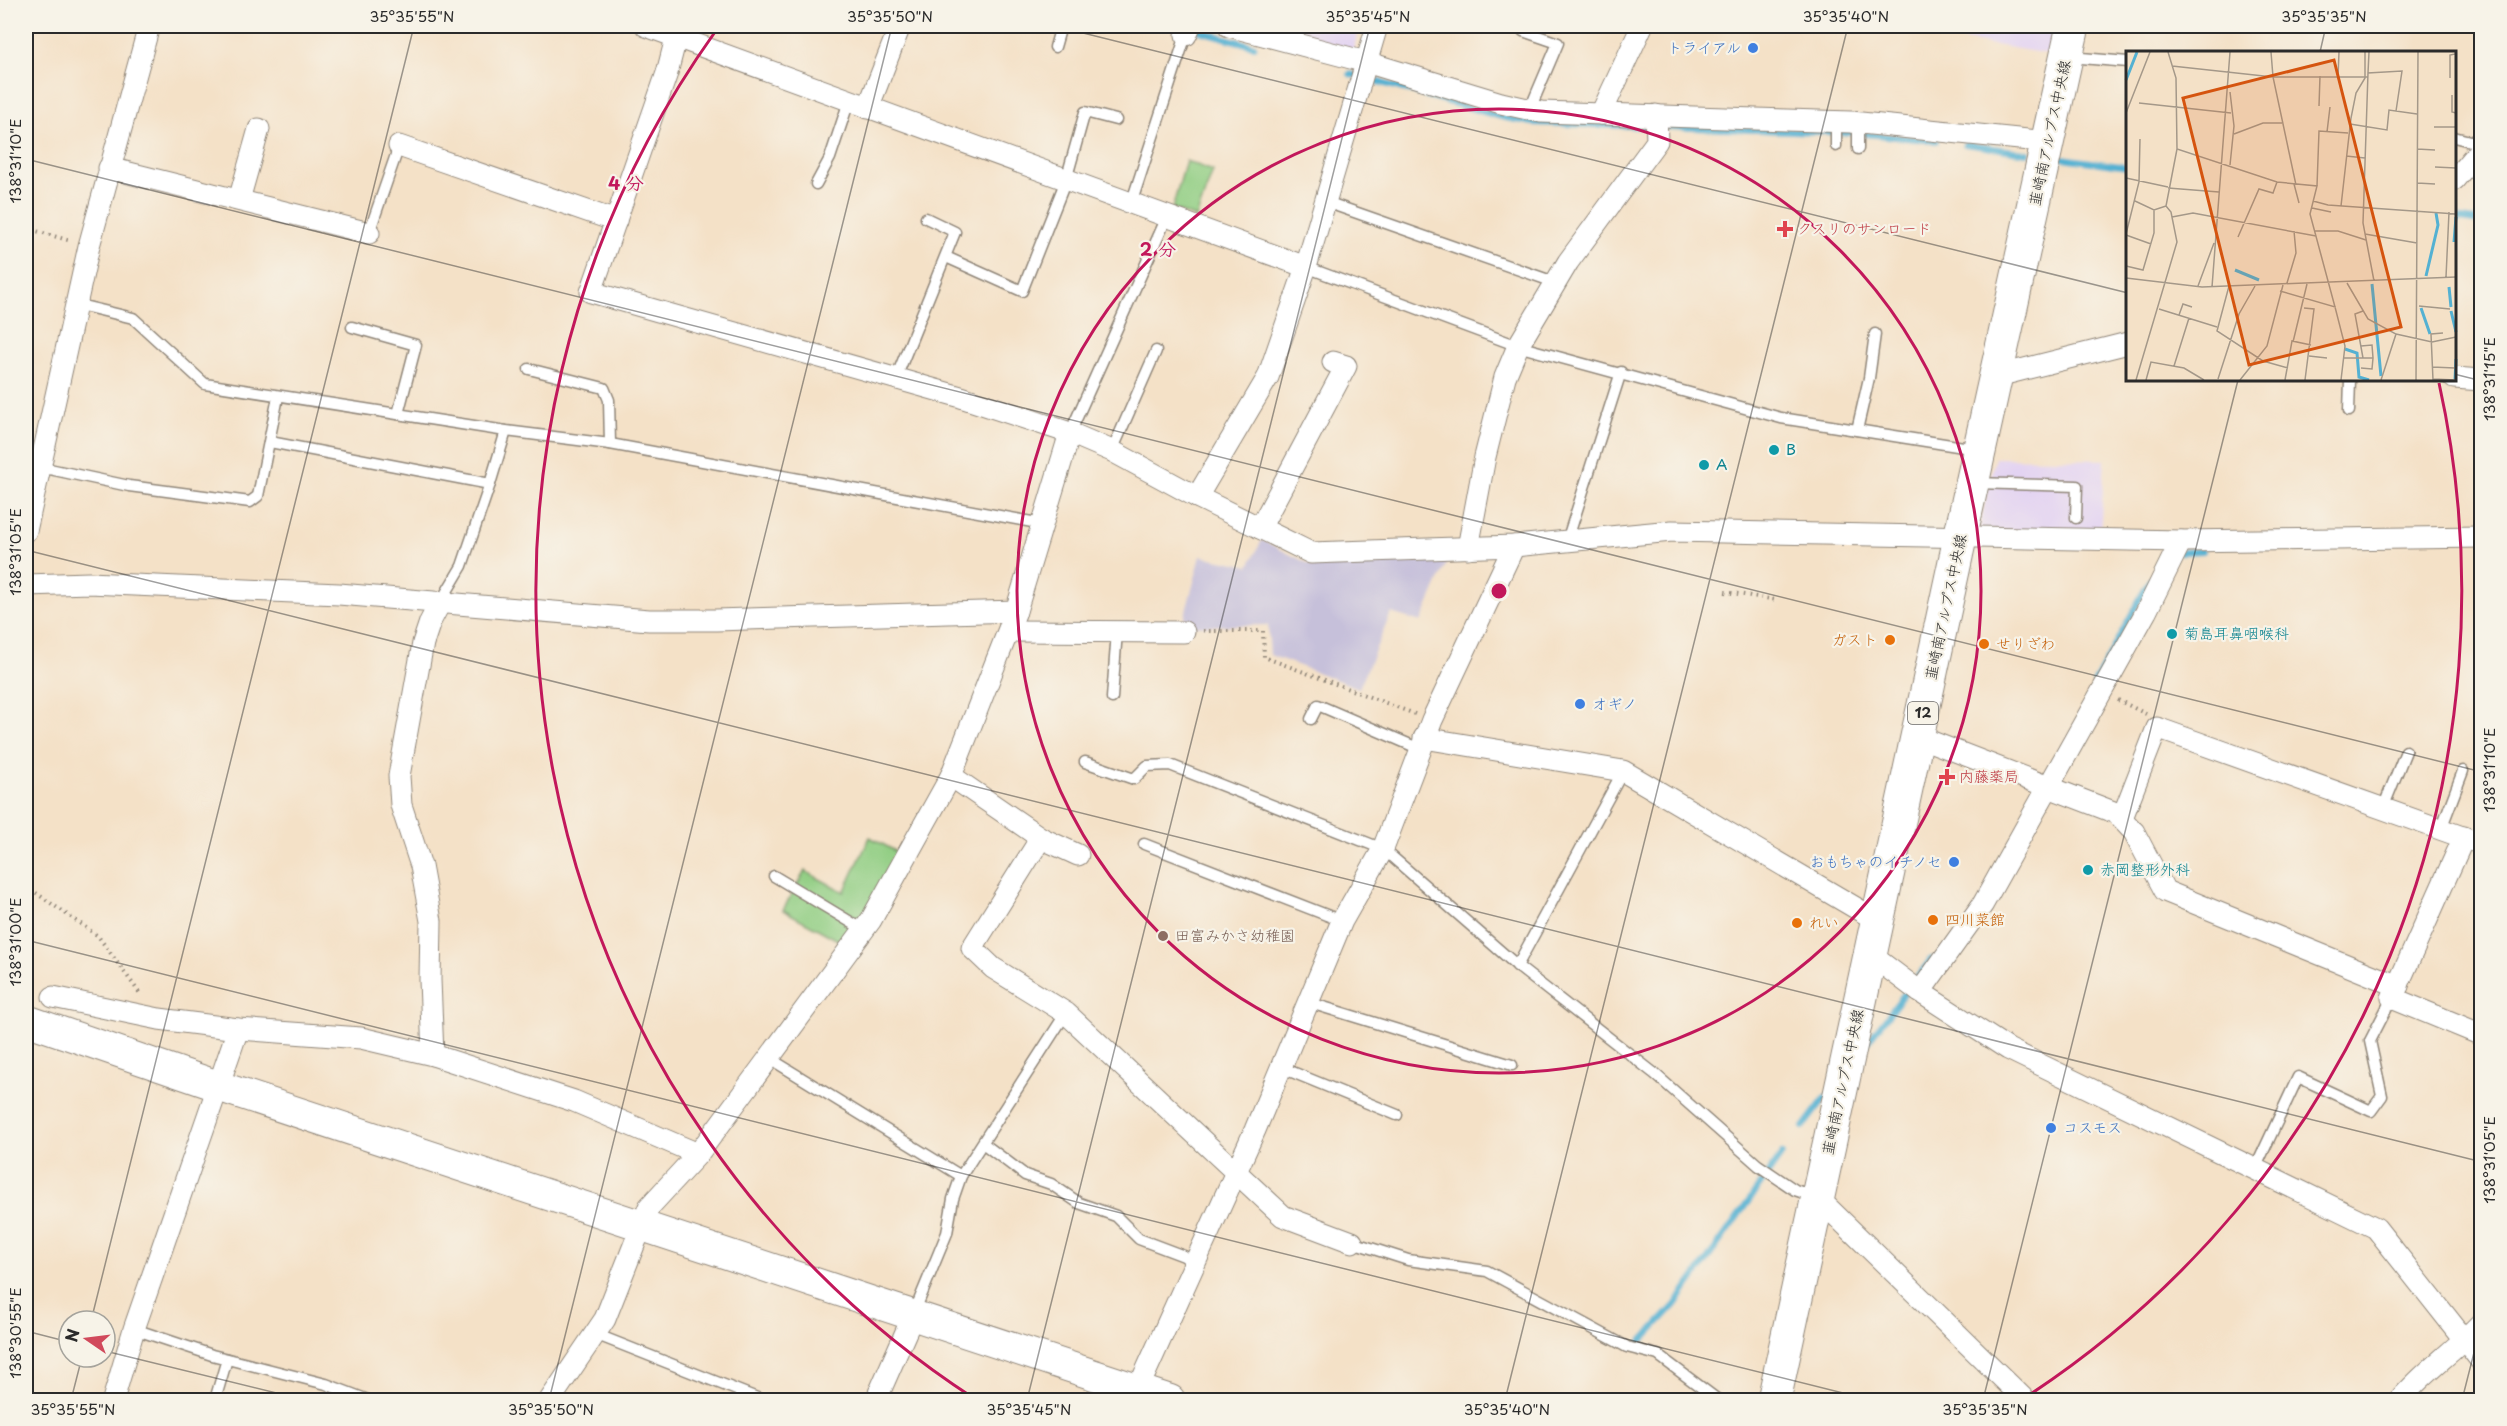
<svg xmlns="http://www.w3.org/2000/svg" width="2507" height="1426" font-family="'Playpen Sans','Klee One',sans-serif">
  <style>
    .built { fill: #e3d3f2 }
    .industrial { fill: #c6c0da }
    .green { fill: #90cd82; stroke: #5e7c56; stroke-width: 1.5 }
    .lines { fill: none; stroke-linecap: round; stroke-linejoin: round }
    .stream { stroke: #54b1d2; stroke-width: 6 }
    .lane-casing { stroke: #908679; stroke-width: 13 }
    .street-casing { stroke: #908679; stroke-width: 23 }
    .secondary-casing { stroke: #908679; stroke-width: 32 }
    .primary-casing { stroke: #908679; stroke-width: 35 }
    .path { stroke: #908679; stroke-width: 4; stroke-dasharray: 1.5 4.5; stroke-linecap: butt }
    .lane { stroke: #fff; stroke-width: 10 }
    .street { stroke: #fff; stroke-width: 21 }
    .secondary { stroke: #fff; stroke-width: 30 }
    .primary { stroke: #fff; stroke-width: 33 }
    .ticks { fill: none; stroke: #2b2b2b; stroke-width: 1.5; stroke-opacity: 0.45 }
    .ring { fill: none; stroke: #c2185b; stroke-width: 3 }
    .shop-dot { fill: #3f7fe0; stroke: #f7f3e8; stroke-width: 2 }
    .health-dot { fill: #e0444e; stroke: #f7f3e8; stroke-width: 2 }
    .culture-dot { fill: #0f9aa8; stroke: #f7f3e8; stroke-width: 2 }
    .food-dot { fill: #e8710a; stroke: #f7f3e8; stroke-width: 2 }
    .education-dot { fill: #8d6e63; stroke: #f7f3e8; stroke-width: 2 }
    .labels { text-anchor: middle; stroke-width: 4.5; stroke-linejoin: round; paint-order: stroke }
    .shield { fill: #f7f3e8; stroke: #686764; stroke-width: 1.5 }
    .shield-label { font-size: 14px; font-weight: bold; fill: #2b2b2b }
    .shop-label { font-size: 15px; fill: #366cbe; stroke: #f7f3e8; text-anchor: end }
    .street-label { font-size: 15px; fill: #2b2b2b; stroke: #f7f3e8 }
    .health-label { font-size: 15px; fill: #be3a42; stroke: #f7f3e8; text-anchor: start }
    .culture-label { font-size: 15px; fill: #0d838f; stroke: #f7f3e8; text-anchor: start }
    .food-label { font-size: 15px; fill: #c56008; stroke: #f7f3e8; text-anchor: start }
    .education-label { font-size: 15px; fill: #785e54; stroke: #f7f3e8; text-anchor: start }
    .inset-river { fill: none; stroke: #54b1d2; stroke-width: 3 }
    .inset-road { fill: none; stroke: #a49889; stroke-width: 1.5 }
    .view { fill: #d5540f; fill-opacity: 0.15; stroke: #d5540f; stroke-width: 3 }
    .inset-edge { fill: none; stroke: #2b2b2b; stroke-width: 3 }
    .centre { fill: #c2185b; stroke: #f7f3e8; stroke-width: 3 }
    .ring-label { font-size: 18px; text-anchor: middle; font-weight: bold; fill: #c2185b; stroke: #f7f3e8; stroke-width: 4.5; stroke-linejoin: round; paint-order: stroke }
    .neatline { fill: none; stroke: #2b2b2b; stroke-width: 2 }
    .ticks-label { font-size: 15px; text-anchor: middle; fill: #2b2b2b }
  </style>
  <rect width="100%" height="100%" fill="#f7f3e8"/>
  <filter id="ink" filterUnits="userSpaceOnUse"><feTurbulence type="fractalNoise" baseFrequency=".0167" numOctaves="2"/><feDisplacementMap in="SourceGraphic" scale="12" xChannelSelector="R" yChannelSelector="G"/><feConvolveMatrix kernelMatrix="1 2 1 2 8 2 1 2 1" color-interpolation-filters="sRGB"/></filter>
  <filter id="wash" filterUnits="userSpaceOnUse"><feTurbulence type="fractalNoise" baseFrequency=".008" numOctaves="4" result="noise"/><feDisplacementMap in="SourceGraphic" scale="24" xChannelSelector="R" yChannelSelector="G"/><feGaussianBlur stdDeviation="1.35" result="paint"/><feColorMatrix in="noise" values="0 0 0 0 0 0 0 0 0 0 0 0 0 0 0 0 0 1.4 0 .05"/><feComposite in="paint" operator="in"/></filter>
  <g filter="url(#wash)">
    <rect width="100%" height="100%" fill="#f4e1c7"/>
    <!-- built -->
    <g class="built">
      <path d="M1278,26H1360L1353,50L1277,29Z"/>
      <path d="M1883,26H2059L2054,55Z"/>
      <path d="M1995,458L2105,460L2100,534L1979,530Z"/>
    </g>
    <!-- industrial -->
    <path class="industrial" d="M1262,540L1313,566L1448,560L1421,622L1391,613L1359,688L1270,655L1268,625L1182,626L1201,556L1249,566Z"/>
    <!-- green -->
    <g class="green">
      <path d="M1186,161L1213,171L1196,218L1172,209Z"/>
      <path d="M870,837L902,855L845,944L783,910L805,871L844,892Z"/>
    </g>
    <g class="lines">
      <!-- stream -->
      <g class="stream">
        <path d="M1193,29L1254,46"/>
        <path d="M1350,74L1505,118L1533,123L1856,133L1936,141"/>
        <path d="M1965,144L2027,153"/>
        <path d="M2062,158L2128,167"/>
        <path d="M2454,218L2482,222"/>
        <path d="M2180,552L2202,551"/>
        <path d="M2095,682L2150,580"/>
        <path d="M1866,1044L1931,959"/>
        <path d="M1803,1127L1825,1098"/>
        <path d="M1639,1344L1675,1305L1782,1154"/>
      </g>
    </g>
  </g>
  <g filter="url(#ink)">
    <g class="lines">
      <defs>
        <g id="lane">
          <path d="M1523,31L1558,43L1530,109"/>
          <path d="M1055,47L1061,26"/>
          <path d="M2070,57L2128,62"/>
          <path d="M2454,137L2482,144"/>
          <path d="M1836,146V121"/>
          <path d="M1858,149V123"/>
          <path d="M816,184L830,158L849,101"/>
          <path d="M1326,202L1557,283"/>
          <path d="M1131,204L1186,35"/>
          <path d="M369,233L399,146"/>
          <path d="M946,257L1022,291L1066,180L1085,112L1116,120"/>
          <path d="M1306,267L1518,346L1781,418L1976,449"/>
          <path d="M75,304L133,318L205,384L506,431L610,444L1043,524"/>
          <path d="M352,327L416,345L398,414"/>
          <path d="M529,369L604,388L609,400L610,444"/>
          <path d="M896,378L955,232L926,218"/>
          <path d="M2349,411L2350,380"/>
          <path d="M1857,430L1869,378L1875,334"/>
          <path d="M1070,433L1167,217"/>
          <path d="M270,442L490,484L506,431"/>
          <path d="M1112,451L1156,351"/>
          <path d="M40,467L129,486L250,502L258,496L278,397"/>
          <path d="M1976,483L2077,486L2076,518"/>
          <path d="M1567,541L1621,372"/>
          <path d="M440,603L462,566L490,484"/>
          <path d="M1112,698L1117,631"/>
          <path d="M1311,719L1318,705L1420,749"/>
          <path d="M1085,762L1134,779L1147,766L1170,765L1383,849L1521,969L1655,1074L1758,1165L1795,1190L1816,1197"/>
          <path d="M2383,808L2406,751"/>
          <path d="M2441,829L2463,771"/>
          <path d="M1144,844L1342,921"/>
          <path d="M774,876L864,930"/>
          <path d="M1517,966L1623,771"/>
          <path d="M1307,1002L1512,1065"/>
          <path d="M769,1058L961,1176"/>
          <path d="M1280,1067L1397,1115"/>
          <path d="M984,1144L1025,1175L1051,1184L1079,1203L1116,1216L1139,1239L1184,1256L1194,1264"/>
          <path d="M2255,1169L2298,1077L2371,1111L2382,1096L2370,1041L2392,998"/>
          <path d="M1352,1242L1408,1260L1487,1271L1627,1347L1658,1355L1718,1400"/>
          <path d="M914,1313L947,1233L953,1199L961,1176L1066,1013"/>
          <path d="M134,1329L212,1355L326,1384L368,1400"/>
          <path d="M595,1334L762,1400"/>
          <path d="M215,1400L227,1359"/>
        </g>
        <g id="street">
          <path d="M646,26L1306,267"/>
          <path d="M1229,26L1366,62L1501,103L1541,112L1851,122L2048,142"/>
          <path d="M1186,35L1190,26"/>
          <path d="M676,38L667,73L591,292L961,397L1070,433"/>
          <path d="M868,108L900,26"/>
          <path d="M1601,114L1642,26"/>
          <path d="M399,146L616,221"/>
          <path d="M109,168L369,233"/>
          <path d="M2454,180L2482,147"/>
          <path d="M239,200L259,129"/>
          <path d="M1997,376L2128,343"/>
          <path d="M2454,378L2482,380"/>
          <path d="M1197,497L1268,377L1306,267L1377,26"/>
          <path d="M1260,528L1346,366L1333,362"/>
          <path d="M26,531L89,246L149,26"/>
          <path d="M2181,541L2482,537"/>
          <path d="M1468,548L1485,457L1505,377L1518,346L1568,262L1657,141L1656,115"/>
          <path d="M26,585L89,583L339,594L649,620H716L1016,611"/>
          <path d="M1009,631L1184,632"/>
          <path d="M1919,737L2116,813L2134,832L2165,891L2398,986"/>
          <path d="M1424,738L1623,771L1878,921"/>
          <path d="M951,776L1041,838L972,948L993,968L1066,1013L1283,1216L1352,1242"/>
          <path d="M2122,818L2157,728L2482,844"/>
          <path d="M2464,837L2392,998L2482,1035"/>
          <path d="M1041,838L1078,855"/>
          <path d="M1871,955L1920,992L2008,1049L2376,1228L2482,1362"/>
          <path d="M53,997L159,1019L238,1029L361,1038L433,1055L574,1101L698,1154"/>
          <path d="M433,1055L430,980L431,921L421,866L401,805L399,776L423,643L430,622L440,603"/>
          <path d="M1818,1198L2025,1400"/>
          <path d="M113,1400L134,1329L238,1029"/>
          <path d="M550,1400L605,1319L649,1207L698,1154L871,920L951,776L1016,611L1070,433L1112,451L1197,497L1311,553L1514,546L1672,531L2181,541L2146,612L1983,904L1920,992"/>
          <path d="M876,1400L913,1316"/>
          <path d="M1133,1400L1255,1130L1342,921L1383,849L1432,720L1514,546"/>
          <path d="M2400,1400C2424,1371 2456,1350 2482,1322"/>
        </g>
        <path id="secondary" d="M26,1020L218,1086L1170,1400"/>
        <path id="primary" d="M1774,1400L1960,538L2073,26"/>
      </defs>
      <!-- lane casing -->
      <use href="#lane" class="lane-casing"/>
      <!-- street casing -->
      <use href="#street" class="street-casing"/>
      <!-- secondary casing -->
      <use href="#secondary" class="secondary-casing"/>
      <!-- primary casing -->
      <use href="#primary" class="primary-casing"/>
      <!-- path -->
      <g class="path">
        <path d="M1862,26L1872,29"/>
        <path d="M26,228L71,241"/>
        <path d="M1725,592L1777,600"/>
        <path d="M1203,631H1263L1264,657L1415,714"/>
        <path d="M2118,700L2146,714"/>
        <path d="M26,886L98,936L141,995"/>
      </g>
      <!-- lane -->
      <use href="#lane" class="lane"/>
      <!-- street -->
      <use href="#street" class="street"/>
      <!-- secondary -->
      <use href="#secondary" class="secondary"/>
      <!-- primary -->
      <use href="#primary" class="primary"/>
    </g>
  </g>
  <!-- ticks -->
  <path class="ticks" d="M1055,26L2128,293M2320,52L2326,26M26,159L2482,772M2454,374L2482,381M26,550L2482,1162M26,940L1871,1400M91,1321L414,26M26,1331L69,1342M105,1351L305,1400M71,1400L82,1357M549,1400L892,26M1027,1400L1370,26M1505,1400L1848,26M1983,1400L2238,380M2462,1400L2482,1321"/>
  <!-- distance rings -->
  <g class="ring">
    <circle cx="1499" cy="591" r="482"/>
    <path d="M975 1399A963 963 0 0 1 715 32M2439 383A963 963 0 0 1 2023 1399"/>
  </g>
  <!-- markers -->
  <g class="shop-dot">
    <circle cx="1753" cy="48" r="6"/>
    <circle cx="1580" cy="704" r="6"/>
    <circle cx="1954" cy="862" r="6"/>
    <circle cx="2051" cy="1128" r="6"/>
  </g>
  <g class="health-dot">
    <path d="M1782 220h6v6h6v6h-6v6h-6v-6h-6v-6h6z"/>
    <path d="M1944 768h6v6h6v6h-6v6h-6v-6h-6v-6h6z"/>
  </g>
  <g class="culture-dot">
    <circle cx="1774" cy="450" r="6"/>
    <circle cx="1704" cy="465" r="6"/>
    <circle cx="2172" cy="634" r="6"/>
    <circle cx="2088" cy="870" r="6"/>
  </g>
  <g class="food-dot">
    <circle cx="1890" cy="640" r="6"/>
    <circle cx="1984" cy="644" r="6"/>
    <circle cx="1933" cy="920" r="6"/>
    <circle cx="1797" cy="923" r="6"/>
  </g>
  <circle class="education-dot" cx="1163" cy="936" r="6"/>
  <g class="labels">
    <!-- shield labels -->
    <rect class="shield" x="1908" y="702" width="30" height="22" rx="4.5"/>
    <g class="shield-label">
      <text x="1923" y="718">12</text>
    </g>
    <!-- shop labels -->
    <g class="shop-label">
      <text x="1741" y="53">トライアル</text>
      <text x="1592" y="709" text-anchor="start">オギノ</text>
      <text x="1942" y="867">おもちゃのイチノセ</text>
      <text x="2063" y="1133" text-anchor="start">コスモス</text>
    </g>
    <!-- street labels -->
    <g class="street-label">
      <text transform="translate(2050 133) rotate(-78)" y="5">韮崎南アルプス中央線</text>
      <text transform="translate(1946 607) rotate(-78)" y="5">韮崎南アルプス中央線</text>
      <text transform="translate(1843 1082) rotate(-78)" y="5">韮崎南アルプス中央線</text>
    </g>
    <!-- health labels -->
    <g class="health-label">
      <text x="1797" y="234">クスリのサンロード</text>
      <text x="1959" y="782">内藤薬局</text>
    </g>
    <!-- culture labels -->
    <g class="culture-label">
      <text x="1786" y="455">B</text>
      <text x="1716" y="470">A</text>
      <text x="2184" y="639">菊島耳鼻咽喉科</text>
      <text x="2100" y="875">赤岡整形外科</text>
    </g>
    <!-- food labels -->
    <g class="food-label">
      <text x="1878" y="645" text-anchor="end">ガスト</text>
      <text x="1996" y="649">せりざわ</text>
      <text x="1945" y="925">四川菜館</text>
      <text x="1809" y="928">れい</text>
    </g>
    <!-- education labels -->
    <g class="education-label">
      <text x="1175" y="941">田富みかさ幼稚園</text>
    </g>
  </g>
  <!-- overview -->
  <g transform="translate(2126 51)">
    <rect width="330" height="330" fill="#f4e1c7"/>
    <path class="inset-river" d="M0,29L11,1M328,191L330,166M109,219L133,229M300,225L312,174L310,162M246,233L255,325M323,236L325,256M295,257L304,283M325,260L330,281M219,298L231,302L233,326L243,329M329,328L330,308"/>
    <path class="inset-road" d="M42,1L50,27L51,98L151,131L191,135L184,163L209,256L154,240M145,1L147,26L170,134M46,15L147,26H242M242,22L243,1M212,26L213,1M324,27V4L329,3M104,41L108,75L104,114M326,44V61L330,62M13,52L105,62M193,55L194,25M0,62L24,1M224,73L261,79L263,59L291,63M308,76H330M201,81L204,56M108,83L137,72H156M291,98L309,99M220,105L239,107M309,116L330,117M0,127L42,136M291,132L309,133M168,133L173,152M191,135L193,80L222,82M42,137L93,141M9,150L28,159L40,155M187,150L202,154L330,163M215,155L225,67L230,42L239,27V1M186,157L205,161M46,166L67,162L190,185M189,180H212L240,189M0,183L13,131L14,88M239,183L291,192M0,184L25,193M112,186L133,138L147,142L151,131M0,215L17,219L28,182V159M320,226L323,161M0,227L76,236L330,226M248,230L237,172L242,22L276,20L270,60M161,232L170,202L168,180M221,232L242,268L270,283L255,329M72,235L88,192M103,235L91,280L137,310L162,317M86,236L104,1M293,255L324,258M209,256L219,295L215,329M178,257L188,258L179,329M33,258L91,276M53,264L57,253L66,256M270,283L306,291L330,286M167,291L181,233M183,305L201,307M218,307H247M237,307L229,263L237,260M48,315L63,267M306,316L329,317M235,317L246,318L247,307L246,294L235,295M92,328L113,263L129,235M307,328L330,329M10,329L51,191L45,161L40,155L51,98M20,329L25,311L58,317L78,329M114,329L141,295L157,234M159,329L166,290L185,294M290,329L292,1M307,329L305,283L317,282"/>
    <path class="view" d="M208,9L275,276L123,314L57,47Z"/>
    <rect width="330" height="330" class="inset-edge"/>
  </g>
  <circle cx="1499" cy="591" r="9" class="centre"/>
  <g class="ring-label">
    <text x="626" y="190">4 分</text>
    <text x="1158" y="256">2 分</text>
  </g>
  <!-- margin -->
  <rect width="2507" height="1426" fill="none" stroke="#f7f3e8" stroke-width="66"/>
  <!-- north arrow -->
  <g transform="translate(87 1339) rotate(284)"><circle r="28" fill="#f7f3e8" stroke="#a5a39c" stroke-width="1.5"/>
  <path d="M0-4.5L10 22L0 15L-10 22Z" fill="#d1495b"/>
  <text y="-9" font-size="16" font-weight="bold" text-anchor="middle" fill="#2b2b2b">N</text>
  </g>
  <rect x="33" y="33" width="2441" height="1360" class="neatline"/>
  <g class="ticks-label">
    <text x="412" y="22">35°35'55"N</text>
    <text x="890" y="22">35°35'50"N</text>
    <text x="1368" y="22">35°35'45"N</text>
    <text x="1846" y="22">35°35'40"N</text>
    <text x="2324" y="22">35°35'35"N</text>
    <text transform="translate(16 161) rotate(-90)" y="5">138°31'10"E</text>
    <text transform="translate(2490 379) rotate(-90)" y="5">138°31'15"E</text>
    <text transform="translate(16 552) rotate(-90)" y="5">138°31'05"E</text>
    <text transform="translate(2490 770) rotate(-90)" y="5">138°31'10"E</text>
    <text transform="translate(16 942) rotate(-90)" y="5">138°31'00"E</text>
    <text transform="translate(2490 1160) rotate(-90)" y="5">138°31'05"E</text>
    <text transform="translate(16 1333) rotate(-90)" y="5">138°30'55"E</text>
    <text x="73" y="1415">35°35'55"N</text>
    <text x="551" y="1415">35°35'50"N</text>
    <text x="1029" y="1415">35°35'45"N</text>
    <text x="1507" y="1415">35°35'40"N</text>
    <text x="1985" y="1415">35°35'35"N</text>
  </g>
</svg>
